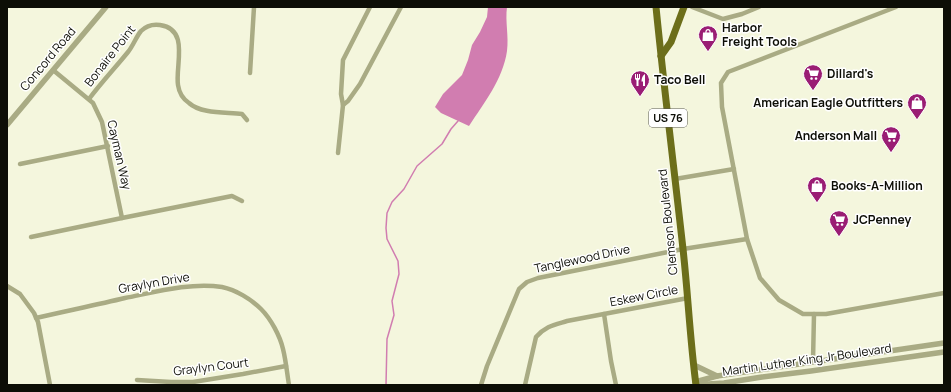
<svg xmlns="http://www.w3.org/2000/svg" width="951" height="392" font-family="Manrope,sans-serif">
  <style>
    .water { fill: #d17db0 }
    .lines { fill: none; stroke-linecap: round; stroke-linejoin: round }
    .stream { stroke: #d17db0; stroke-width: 1.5 }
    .minor { stroke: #a9ab84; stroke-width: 4.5 }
    .tertiary { stroke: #a9ab84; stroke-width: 5.5 }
    .primary { stroke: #6c6e1a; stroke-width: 7 }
    .labels { text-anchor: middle; stroke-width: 3; stroke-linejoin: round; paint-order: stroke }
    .shield { fill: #fff; stroke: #565651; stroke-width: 1 }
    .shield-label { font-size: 11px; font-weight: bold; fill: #0d0e06 }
    .poi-label { font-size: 12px; font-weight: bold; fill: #0d0e06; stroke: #fff; text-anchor: start }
    .street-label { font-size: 12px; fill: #0d0e06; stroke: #fff }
  </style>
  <rect width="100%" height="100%" fill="#f4f6dd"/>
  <!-- water -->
  <path class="water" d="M488,7H507C505,22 509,36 507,51C503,79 484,103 469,126L441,113L435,107L443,94L462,75L468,60L472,45L480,32L487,17Z"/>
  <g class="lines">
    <!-- stream -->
    <path class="stream" d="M386,385L387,339L394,315L392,301L399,274L398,261L387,239L386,228L387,213L392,202L404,189L417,166L442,144L451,129L458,121"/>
    <!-- minor -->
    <g class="minor">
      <path d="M692,7L723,19L742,14L759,7"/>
      <path d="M896,7L728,72L721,83L722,107L747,239L760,278L779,300L803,314H826L944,293"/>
      <path d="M53,70L93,103L102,122L122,218"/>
      <path d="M250,73L254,7"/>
      <path d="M89,99C101,83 115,68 128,52C133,46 136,37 141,31C146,26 153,24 160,25C190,29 175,66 178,85C179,92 183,99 189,103C201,114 226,112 242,114L247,120"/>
      <path d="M343,105L348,101L360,84L401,7"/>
      <path d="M338,153L343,105L341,94L343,60L370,7"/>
      <path d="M20,164L108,146"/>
      <path d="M675,179L734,169"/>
      <path d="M31,237L122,218L232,196L242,201"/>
      <path d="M7,286L20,294L34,313L38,322L50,385"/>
      <path d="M604,314L611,361L616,385"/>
      <path d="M36,318C66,311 96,305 125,298C155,292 191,282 222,287C236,290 251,299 261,309C271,319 280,336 283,349C286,361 287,373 289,385"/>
      <path d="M813,361L814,314"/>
      <path d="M137,380L171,382H193L243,374L286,366"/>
      <path d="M481,385L487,366L519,289L527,282L538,278L683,249L747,239"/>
      <path d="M525,385L536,337C546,326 554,325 567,321L688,298"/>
    </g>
    <!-- tertiary -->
    <g class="tertiary">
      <path d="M7,125L106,7"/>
      <path d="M694,365L717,376"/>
      <path d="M695,382L717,376L944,343"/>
      <path d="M697,382L708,384L724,383L762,377L811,371L944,352"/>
    </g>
    <!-- primary -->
    <g class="primary">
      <path d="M656,7C664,88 674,168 683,249C688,294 690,340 696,385"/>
      <path d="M661,56L671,42L684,7"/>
    </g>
  </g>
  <!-- icons -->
  <defs>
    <symbol id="shop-pin" viewBox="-11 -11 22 30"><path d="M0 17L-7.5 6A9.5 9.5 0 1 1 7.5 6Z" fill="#9a1d74" stroke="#fff"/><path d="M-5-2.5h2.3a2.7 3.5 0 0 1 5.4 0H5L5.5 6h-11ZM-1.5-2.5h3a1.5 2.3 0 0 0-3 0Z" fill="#fff"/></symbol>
    <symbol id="supermarket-pin" viewBox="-11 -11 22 30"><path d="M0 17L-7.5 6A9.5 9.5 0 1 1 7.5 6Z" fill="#9a1d74" stroke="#fff"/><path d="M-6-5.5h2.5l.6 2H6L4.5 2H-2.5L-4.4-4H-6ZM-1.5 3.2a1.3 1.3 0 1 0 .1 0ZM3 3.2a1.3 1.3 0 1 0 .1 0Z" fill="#fff"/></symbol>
    <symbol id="restaurant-pin" viewBox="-11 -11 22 30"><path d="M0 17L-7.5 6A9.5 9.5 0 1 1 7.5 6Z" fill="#9a1d74" stroke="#fff"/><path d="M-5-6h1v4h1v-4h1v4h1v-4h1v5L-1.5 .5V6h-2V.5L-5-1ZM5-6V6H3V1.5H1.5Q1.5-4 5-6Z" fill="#fff"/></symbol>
  </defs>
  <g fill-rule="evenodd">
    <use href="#shop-pin" x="697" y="24" width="22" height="30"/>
    <use href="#supermarket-pin" x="802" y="63" width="22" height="30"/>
    <use href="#restaurant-pin" x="629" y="69" width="22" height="30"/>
    <use href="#shop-pin" x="906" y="92" width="22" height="30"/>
    <use href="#supermarket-pin" x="880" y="125" width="22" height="30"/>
    <use href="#shop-pin" x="806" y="175" width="22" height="30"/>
    <use href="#supermarket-pin" x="828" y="209" width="22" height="30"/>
  </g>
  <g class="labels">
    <!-- shield labels -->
    <rect class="shield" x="649" y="109" width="38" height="18" rx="3"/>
    <g class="shield-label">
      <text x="668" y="122">US 76</text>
    </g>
    <!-- poi labels -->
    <g class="poi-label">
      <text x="722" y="32">Harbor<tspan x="722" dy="14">Freight Tools</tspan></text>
      <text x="827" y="78">Dillard's</text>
      <text x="654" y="84">Taco Bell</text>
      <text x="903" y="107" text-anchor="end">American Eagle Outfitters</text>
      <text x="877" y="140" text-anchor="end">Anderson Mall</text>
      <text x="831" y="190">Books-A-Million</text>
      <text x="853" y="224">JCPenney</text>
    </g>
    <!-- street labels -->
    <g class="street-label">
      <text transform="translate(110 56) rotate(-52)" y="4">Bonaire Point</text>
      <text transform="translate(48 59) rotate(-50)" y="4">Concord Road</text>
      <text transform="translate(119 155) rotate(77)" y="4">Cayman Way</text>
      <text transform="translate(668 222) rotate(-96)" y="4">Clemson Boulevard</text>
      <text transform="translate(582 259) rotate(-12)" y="4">Tanglewood Drive</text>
      <text transform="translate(154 283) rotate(-10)" y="4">Graylyn Drive</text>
      <text transform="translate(644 296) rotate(-11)" y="4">Eskew Circle</text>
      <text transform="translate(807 360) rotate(-8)" y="4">Martin Luther King Jr Boulevard</text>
      <text transform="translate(211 367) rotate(-7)" y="4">Graylyn Court</text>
    </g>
  </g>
  <!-- border -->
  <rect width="951" height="392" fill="none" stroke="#0d0e06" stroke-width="16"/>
</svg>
